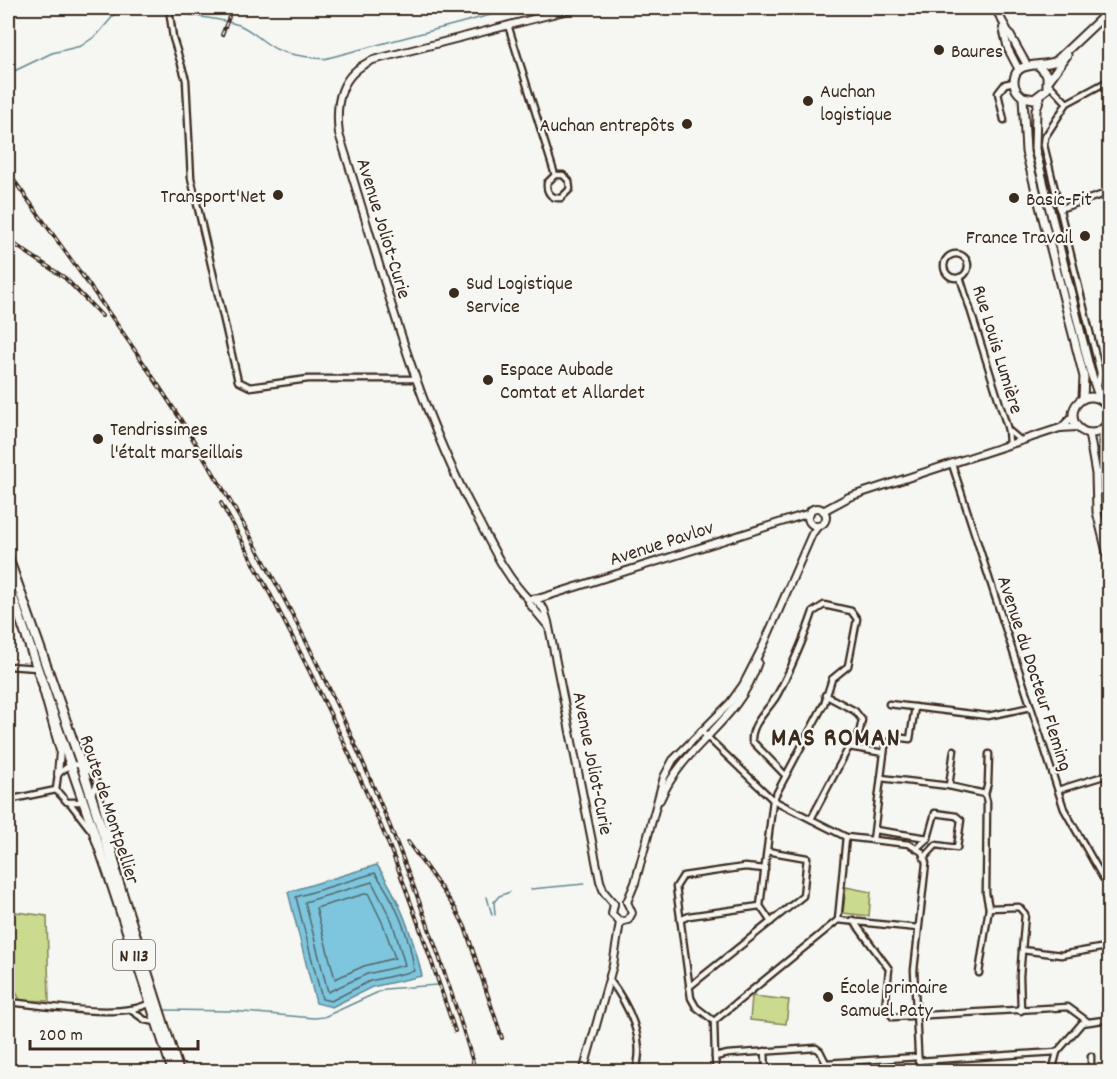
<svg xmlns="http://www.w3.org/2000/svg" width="1117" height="1079" font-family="Dekko,sans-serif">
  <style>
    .green { fill: #cada8e; stroke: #828256; stroke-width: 1.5 }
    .water { fill: #7dc6de; stroke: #638891; stroke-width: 1.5 }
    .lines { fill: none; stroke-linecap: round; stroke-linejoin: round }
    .shore { stroke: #55686b; stroke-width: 1.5 }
    .stream { stroke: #638891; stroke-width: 1.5 }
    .minor-casing { stroke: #3b2a1e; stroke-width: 9 }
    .tertiary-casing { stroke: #3b2a1e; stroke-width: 10 }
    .secondary-casing { stroke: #3b2a1e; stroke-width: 11 }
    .primary-casing { stroke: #3b2a1e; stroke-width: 12 }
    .minor { stroke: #f6f6f2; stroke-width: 4.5 }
    .tertiary { stroke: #f6f6f2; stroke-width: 6 }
    .secondary { stroke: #f6f6f2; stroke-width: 7 }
    .primary { stroke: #f6f6f2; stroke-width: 8 }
    .rail-casing { stroke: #3b2a1e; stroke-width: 4 }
    .rail { stroke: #f6f6f2; stroke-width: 1.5; stroke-dasharray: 4.5; stroke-linecap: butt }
    .poi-dot { fill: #3b2a1e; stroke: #f6f6f2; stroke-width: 2 }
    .labels { text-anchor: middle; stroke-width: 4.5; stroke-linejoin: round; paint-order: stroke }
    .shield { fill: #f6f6f2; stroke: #73675e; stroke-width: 1.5 }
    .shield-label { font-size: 18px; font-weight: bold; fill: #3b2a1e }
    .poi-label { font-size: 20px; fill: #3b2a1e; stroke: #f6f6f2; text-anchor: start }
    .street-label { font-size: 20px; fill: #3b2a1e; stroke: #f6f6f2 }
    .district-label { font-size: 26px; font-weight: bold; letter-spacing: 1.5px; fill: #3b2a1e; stroke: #f6f6f2 }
  </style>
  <rect width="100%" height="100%" fill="#f6f6f2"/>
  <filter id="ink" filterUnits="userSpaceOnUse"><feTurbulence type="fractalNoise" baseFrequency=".0167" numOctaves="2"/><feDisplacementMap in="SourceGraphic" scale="12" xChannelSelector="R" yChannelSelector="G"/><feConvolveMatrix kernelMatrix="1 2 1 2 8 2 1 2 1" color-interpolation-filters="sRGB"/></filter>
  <g filter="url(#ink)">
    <!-- green -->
    <g class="green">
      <path d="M846,887L871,892L869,916L843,913Z"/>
      <path d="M8,911L47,916L49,1001L20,1000C3,971 7,943 8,911Z"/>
      <path d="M752,996L789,1000L786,1024L750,1020Z"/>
    </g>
    <!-- water -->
    <path class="water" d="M377,865C400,899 413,936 422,976L372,987L332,1007L316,1003L288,892Z"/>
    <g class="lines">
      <!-- shore -->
      <g class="shore">
        <path d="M375,873C395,900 411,938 414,971L370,981L331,1001L322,999L296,897Z"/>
        <path d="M372,882L392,921L405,965L367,974L328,992L305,902Z"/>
        <path d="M368,893L383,924L395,958L364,966L335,979L316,908Z"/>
      </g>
      <!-- stream -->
      <g class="stream">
        <path d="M166,8C190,18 217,17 239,25C254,31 264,44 278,50C292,56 309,57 324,59L517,8"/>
        <path d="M8,74L52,53L81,46L97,35L120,8"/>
        <path d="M531,889L584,884"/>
        <path d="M487,897L492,915"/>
        <path d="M495,915L494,902L499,896L510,892"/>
        <path d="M8,1006H17"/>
        <path d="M165,1010L232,1011L314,1018L324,1017L385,989L437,985"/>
      </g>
      <defs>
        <g id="minor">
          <path d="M169,8L173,38L186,80L191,178L238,381L250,387L308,379H415"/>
          <path d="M508,25L555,175L547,183C546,193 552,199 561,198L570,189L569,181L563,175H555"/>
          <path d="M1049,84L1067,103L1110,80"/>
          <path d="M1067,103L1045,137L1044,145L1100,373L1097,391"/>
          <path d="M1004,120L998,93L1005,84L1014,82"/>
          <path d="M1059,209L1110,192"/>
          <circle cx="956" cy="266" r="12"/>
          <path d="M960,277L1008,430L1009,444"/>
          <path d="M1008,430L1021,441"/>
          <path d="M952,464L1064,809L1103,878L1110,881"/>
          <path d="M8,666L37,668"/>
          <path d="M825,695L855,711L862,720L859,734L849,747"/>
          <path d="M889,704L988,716L1031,707"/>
          <path d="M701,731L773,800L846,837L909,844L922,852L926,863L914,970L919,1072"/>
          <path d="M881,778L949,786L985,794L987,802L986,893L989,908L979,973"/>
          <path d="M949,786L954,750"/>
          <path d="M1058,790L1110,774"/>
          <path d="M985,794L988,783L989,754"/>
          <path d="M90,797L96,786"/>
          <path d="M8,800L56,790"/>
          <path d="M84,802H67L56,790L58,774L71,764L85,766L95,777L118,869"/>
          <path d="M70,803L90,829"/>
          <path d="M811,819L849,747L884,753"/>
          <path d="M875,830L928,838"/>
          <path d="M873,840L885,746L895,737L910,739L915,707"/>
          <path d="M918,847L928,838L935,813L956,816L961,820L957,848L936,845L925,857"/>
          <path d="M989,908L1019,907L1025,914L1020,976L1021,1011"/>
          <path d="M680,920L689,916L760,906"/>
          <path d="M838,920L846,837"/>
          <path d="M853,920L889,969L885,1008L893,1017L1068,1007L1087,1021"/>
          <path d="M771,922L760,906L773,800L824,704L832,679L848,666L857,619L851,611L824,605L813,612C805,636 789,674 776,697C767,711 751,724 752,741L786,776"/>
          <path d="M1022,950L1061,955L1106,947L1110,949"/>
          <path d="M609,979C628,1004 647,1041 635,1072"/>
          <path d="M689,987L803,896L807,858L767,851"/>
          <path d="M8,1002C42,1005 121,1020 150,1003"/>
          <path d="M132,1011L145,1020L156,1022"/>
          <path d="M714,1021L696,1007L691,998L676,887L683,876L745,867L765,869"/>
          <path d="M765,1051L766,1072"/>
          <path d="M1091,1056V1072"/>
          <path d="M715,1057L714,1021L838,920L918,928"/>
          <path d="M918,1061L1057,1052"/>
          <path d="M716,1072L715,1057L728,1054L816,1048L820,1051L826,1063L918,1057"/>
          <path d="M1052,1072L1057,1052L1082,1023L1110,1019"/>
        </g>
        <g id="tertiary">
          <path d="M995,8L1027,65"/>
          <path d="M1003,28L1008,49L1019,70"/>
          <path d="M1061,428L1073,416"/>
          <circle cx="817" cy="517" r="9"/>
          <path d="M823,511L849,497L1060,428L1077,427"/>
          <path d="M529,600C505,576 492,546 476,516C411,396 381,263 339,134C335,102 340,74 373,60L576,8"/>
          <path d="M535,600L544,609L548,622L600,881L604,892L614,904"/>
          <path d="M548,626L529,603L530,599L541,598L810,513"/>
          <path d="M43,690L60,751L58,774"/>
          <path d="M660,800C685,742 738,725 758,662"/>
          <path d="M627,902L635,883L664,777L673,760L730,703L743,685L764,644L812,534L818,526"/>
          <path d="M614,904L612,914L620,922"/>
          <path d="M620,922L628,920L632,913L627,902"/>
          <path d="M583,1072L613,965L620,922"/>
        </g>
        <g id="secondary">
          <path d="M1039,66L1047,75V89L1034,99L1023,97C1018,93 1014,89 1014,81C1015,59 1043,68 1056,61L1110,10"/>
          <path d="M1049,80L1067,55"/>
          <path d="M1023,97L1026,152L1084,377L1083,398"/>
          <path d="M1040,97L1036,110L1035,149L1090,370L1100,399"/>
          <circle cx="1091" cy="415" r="18"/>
          <path d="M1103,429V474L1110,529"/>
          <path d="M1089,433L1096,474L1097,512L1110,564"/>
        </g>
        <g id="primary">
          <path d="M8,557L81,764L179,1072"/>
          <path d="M8,583L108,873L173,1072"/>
        </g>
      </defs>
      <!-- minor casing -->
      <use href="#minor" class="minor-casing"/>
      <!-- tertiary casing -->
      <use href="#tertiary" class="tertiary-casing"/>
      <!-- secondary casing -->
      <use href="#secondary" class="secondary-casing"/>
      <!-- primary casing -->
      <use href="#primary" class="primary-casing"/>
      <!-- minor -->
      <use href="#minor" class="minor"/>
      <!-- tertiary -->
      <use href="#tertiary" class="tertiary"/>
      <!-- secondary -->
      <use href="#secondary" class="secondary"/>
      <!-- primary -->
      <use href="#primary" class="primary"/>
      <defs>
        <g id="rail">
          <path d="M222,35L229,17"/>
          <path d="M8,172C75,266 145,359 205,459C322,651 412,856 476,1072"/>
          <path d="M8,240L65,278L102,316"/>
          <path d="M221,503C281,611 338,724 386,838C412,901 433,966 455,1031"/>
          <path d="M408,842L455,908L465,927L502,1038"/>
        </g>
      </defs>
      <!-- rail casing -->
      <use href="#rail" class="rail-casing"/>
      <!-- rail -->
      <use href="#rail" class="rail"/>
    </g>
  </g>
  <!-- markers -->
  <g class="poi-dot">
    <circle cx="939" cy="50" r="6"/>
    <circle cx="808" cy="101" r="6"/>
    <circle cx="687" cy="124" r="6"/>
    <circle cx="278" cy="195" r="6"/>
    <circle cx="1014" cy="198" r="6"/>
    <circle cx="1085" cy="236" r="6"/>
    <circle cx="454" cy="293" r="6"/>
    <circle cx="488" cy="380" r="6"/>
    <circle cx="98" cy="439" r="6"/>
    <circle cx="828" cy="997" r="6"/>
  </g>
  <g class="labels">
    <!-- shield labels -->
    <rect class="shield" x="113" y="940" width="42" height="30" rx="4.5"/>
    <g class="shield-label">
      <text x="134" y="961">N 113</text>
    </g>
    <!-- poi labels -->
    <g class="poi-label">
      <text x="951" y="57">Baures</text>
      <text x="820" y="97">Auchan<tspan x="820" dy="23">logistique</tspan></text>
      <text x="675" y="131" text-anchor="end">Auchan entrepôts</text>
      <text x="266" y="202" text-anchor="end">Transport'Net</text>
      <text x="1026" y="205">Basic-Fit</text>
      <text x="1073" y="243" text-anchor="end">France Travail</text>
      <text x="466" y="289">Sud Logistique<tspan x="466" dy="23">Service</tspan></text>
      <text x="500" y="375">Espace Aubade<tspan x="500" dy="23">Comtat et Allardet</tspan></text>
      <text x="110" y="435">Tendrissimes<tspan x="110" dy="23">l'étalt marseillais</tspan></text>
      <text x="840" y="993">École primaire<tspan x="840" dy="23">Samuel Paty</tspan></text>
    </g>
    <!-- street labels -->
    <g class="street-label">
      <text transform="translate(385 228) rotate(73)" y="7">Avenue Joliot-Curie</text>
      <text transform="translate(999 349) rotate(73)" y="7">Rue Louis Lumière</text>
      <text transform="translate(661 542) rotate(-18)" y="7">Avenue Pavlov</text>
      <text transform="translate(1036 673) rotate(72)" y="7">Avenue du Docteur Fleming</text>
      <text transform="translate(594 763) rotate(79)" y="7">Avenue Joliot-Curie</text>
      <text transform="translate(111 809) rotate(72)" y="7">Route de Montpellier</text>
    </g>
    <!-- district labels -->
    <g class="district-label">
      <text x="836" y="745">MAS ROMAN</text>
    </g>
  </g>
  <!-- margin -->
  <rect width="1117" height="1079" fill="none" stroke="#f6f6f2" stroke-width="30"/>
  <rect x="15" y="15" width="1087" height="1049" fill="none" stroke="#3b2a1e" stroke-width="2" filter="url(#ink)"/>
  <!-- scale -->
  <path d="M30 1040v9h168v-9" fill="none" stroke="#3b2a1e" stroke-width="3"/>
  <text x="39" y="1040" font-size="18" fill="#3b2a1e" stroke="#f6f6f2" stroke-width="4.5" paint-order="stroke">200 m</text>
</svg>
